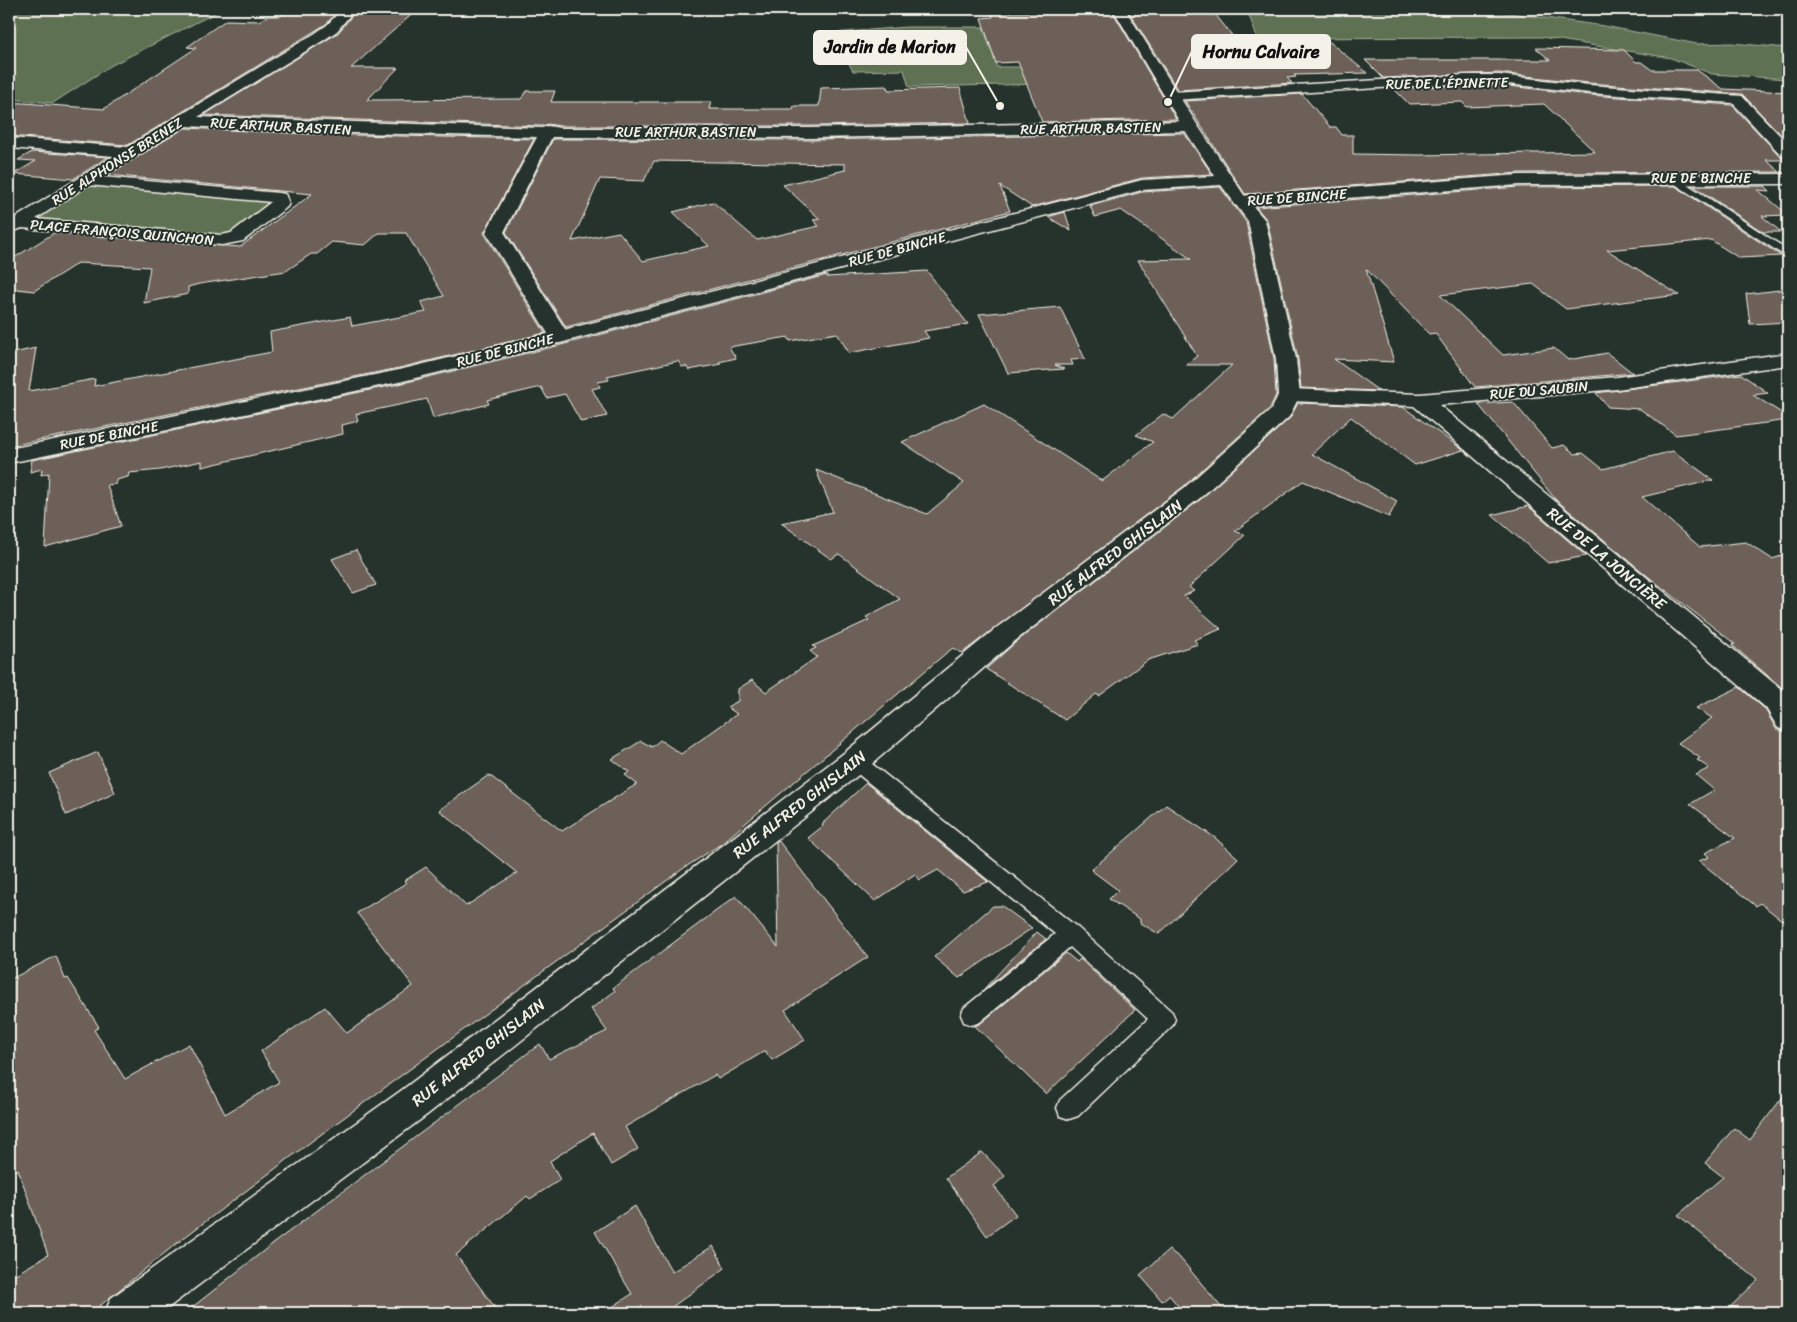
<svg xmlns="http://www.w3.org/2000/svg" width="1797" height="1322" font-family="Sriracha,sans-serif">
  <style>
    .green { fill: #5f7153; stroke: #aab19e }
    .building { fill: #6c6058; stroke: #f4f1e8; fill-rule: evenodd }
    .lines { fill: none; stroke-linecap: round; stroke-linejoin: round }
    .service-casing { stroke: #f4f1e8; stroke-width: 3 }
    .minor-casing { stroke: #f4f1e8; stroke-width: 3 }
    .tertiary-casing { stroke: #f4f1e8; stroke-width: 3 }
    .service { fill: #26332d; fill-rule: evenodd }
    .minor { fill: #26332d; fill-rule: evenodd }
    .tertiary { fill: #26332d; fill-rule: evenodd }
    .labels { text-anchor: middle; stroke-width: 4; stroke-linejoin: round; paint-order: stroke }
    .far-street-label { font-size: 14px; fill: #f4f1e8; stroke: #26332d }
    .street-label { font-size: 16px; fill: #f4f1e8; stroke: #26332d }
    .leader { fill: none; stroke: #f4f1e8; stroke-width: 2 }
    .callout-dot { fill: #f4f1e8; stroke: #26332d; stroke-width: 2 }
    .callout { fill: #f4f1e8; stroke: #f4f1e8; stroke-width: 2 }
    .callout-label { font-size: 18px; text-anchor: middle; font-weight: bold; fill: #111 }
  </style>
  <rect width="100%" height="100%" fill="#26332d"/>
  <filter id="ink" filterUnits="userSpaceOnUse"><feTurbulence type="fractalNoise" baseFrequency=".02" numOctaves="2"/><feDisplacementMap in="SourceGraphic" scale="10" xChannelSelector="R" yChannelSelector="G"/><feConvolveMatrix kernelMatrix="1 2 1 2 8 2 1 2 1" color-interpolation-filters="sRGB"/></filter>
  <g filter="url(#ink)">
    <!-- green -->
    <g class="green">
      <path d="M9,9H223L112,65L53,103L9,99Z"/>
      <path d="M1247,9H1480L1604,26L1697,44L1731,43L1788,48V79L1712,74L1671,58L1541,37L1257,38Z"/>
      <path d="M907,27H983L997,67H1040L1046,84L909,87L904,70L853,71L832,33Z"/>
      <path d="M85,180L279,198L237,237L20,223Z"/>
    </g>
    <!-- building -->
    <g class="building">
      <path d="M291,9H340L326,24L313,32L128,145L9,136V102L104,109L196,48L187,47L226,20L259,21L267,16H280Z"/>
      <path d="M357,9H418L351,68H398L367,100L521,99L527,91H555L551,102H711L709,109H793L794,106H819L821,88L887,86L888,90L960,88L970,123L812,126H560L548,124L542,126L204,115L338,33Z"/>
      <path d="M1068,9H1111L1176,119L1042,122L1018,62L996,63L981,18L993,17L992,13L1070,12Z"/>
      <path d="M1127,9H1211L1238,43L1325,38L1367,73L1294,75L1296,77L1287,78L1292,83L1178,90Z"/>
      <path d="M1536,48L1624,50L1636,62H1641L1652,70H1697L1723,89L1788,92V142L1742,94L1589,83L1499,73L1383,78L1365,60H1550Z"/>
      <path d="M1465,85H1499L1589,95L1732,105L1781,157L1788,160H1766L1780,172L1519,173L1245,194L1185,101L1302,94L1330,127H1336L1342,135H1353V154L1420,155L1595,152L1544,104L1467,107L1462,102L1409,104L1394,89Z"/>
      <path d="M185,128L308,134L534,139L484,233L545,333L399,368L9,446V354L36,348L29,391L95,379L94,386L272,352L270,332L350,317L352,326L426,312L421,302L444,296L406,233H379L365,245L332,242L317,254H311L286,271L199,284L188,287V294L144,303L150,267L78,263L34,291L9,288V261L54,233L240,247L312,194L108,175Z"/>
      <path d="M1184,133L1212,174L1142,178L1032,207L1000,186L1010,211L566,327L506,232L553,139L812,140ZM654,161L845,164V170L783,185L820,219L813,220L819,226L757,240L713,202L673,212L709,246L643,261L619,232L572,241L600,179L644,181Z"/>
      <path d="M32,152L108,157L73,179L14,174L36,161L18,160Z"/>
      <path d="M1675,186L1781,256L1739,258L1711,240L1607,250L1679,295L1566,309L1533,284L1440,295L1503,355L1554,348L1568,360L1607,353L1633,373L1475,387L1435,333L1429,334L1366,269L1394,362L1334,359L1379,391L1301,388L1298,359L1267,220L1256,207L1519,187Z"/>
      <path d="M1694,186H1765L1770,191L1758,190L1788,215L1762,216L1781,232H1763Z"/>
      <path d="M1220,187L1246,222L1274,359L1276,395L1270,408L1183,487L962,653L953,648L945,654L721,844L684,868L312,1141L177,1243L91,1313H9V1278L48,1255L18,1169L9,1173V980L56,956L65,979L68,978L99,1027L94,1030L125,1079L189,1044L225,1114L279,1082L261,1051L325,1007L347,1033L413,986L357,913L406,883L404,881L426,867L466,906L517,873L439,810L489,775L562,831L637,784L625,775L629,772L612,759L641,741L652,747L660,740L681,754L737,714L727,707L738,701V689L752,680L766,692L817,657L810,651L816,648L813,646L869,620L866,617L900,599L839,554L831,559L781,523L833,512L816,470L927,514L964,483L902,442L984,404L1102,481L1153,442L1136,435L1163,414L1173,419L1232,365H1185L1197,356L1138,260L1191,259L1121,210L1095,217L1090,206L1142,192Z"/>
      <path d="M1065,212L1071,231L1048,217Z"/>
      <path d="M927,271L968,324L924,331L929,338L849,353L837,333L790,341L788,337L729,347L736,358L719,362L721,364L689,370L686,366L682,367L678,361L607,376L609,380L598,382L600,387L592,389L607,416L581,422L565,394L547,398L541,387L487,400L489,404L433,418L427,399L356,414L358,421L342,425L343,434L202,467V461L160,470L129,473L128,477L116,480V484L107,485L121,526L45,547L49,473L41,475L42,469L30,472L32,460L399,384L561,345L827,275V277Z"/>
      <path d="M1788,289V322L1750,324L1746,294Z"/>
      <path d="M1060,307L1085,359L1071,360L1073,365H1055L1064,369L1008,373L979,314Z"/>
      <path d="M1741,374L1768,393L1753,395L1788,417V420L1676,435L1640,409L1608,407L1596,393Z"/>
      <path d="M1513,402L1552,448L1564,445L1575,454L1583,453L1603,469L1673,451L1713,480L1642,497L1700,547L1746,542L1772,559L1788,554V693L1732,645L1735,644L1650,578L1556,500L1478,404Z"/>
      <path d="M1298,403L1403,407L1463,450L1415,465L1351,417L1312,454L1397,501L1389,517L1303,481L1235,531L1245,535L1189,587L1194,591L1184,596L1221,629L1194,640L1198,644L1148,660L1099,696L1096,694L1065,720L986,669L1016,642L1201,499L1290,418Z"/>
      <path d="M1528,506L1586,556L1548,563L1492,515Z"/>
      <path d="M356,550L376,585L353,593L332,559Z"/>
      <path d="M1739,687L1765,709L1776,729L1788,733V925L1760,903L1756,906L1699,861L1709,857L1705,853L1735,838L1690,804L1714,790L1696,775L1709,768L1697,760L1700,758L1678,743L1712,718L1696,708Z"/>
      <path d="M98,752L115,793L66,815L49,773Z"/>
      <path d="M866,783L988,882L963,891L938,870L920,880L915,874L875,901L808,838L823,826L822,824Z"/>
      <path d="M1166,805L1214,837L1238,858L1159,934L1140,923V919L1109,899L1118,890L1091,870Z"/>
      <path d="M778,840L868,957L785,1010L805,1040L772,1060L765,1051L718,1079L715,1075L625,1127L638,1149L611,1165L593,1133L550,1161L560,1180L530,1199L527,1196L456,1255L499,1313H185L271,1245L540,1044L549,1059L607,1031L591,1009L615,991L613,988L736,896L778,947L776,842Z"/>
      <path d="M993,906H1002L1032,928L959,978L934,957Z"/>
      <path d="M1037,932L1046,939L982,991Z"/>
      <path d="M1066,953L1077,962L1080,959L1135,1010L1046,1094L975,1026L981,1023Z"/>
      <path d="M1788,1090V1313H1724L1758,1280L1678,1215L1723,1177L1705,1163L1734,1128L1750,1140Z"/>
      <path d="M982,1152L1005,1176L994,1186L1016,1215L987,1236L946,1178Z"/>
      <path d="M635,1206L672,1272L713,1246L725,1268L664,1313H603L632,1294L595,1232Z"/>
      <path d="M1169,1250L1180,1258L1226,1313H1184L1169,1295L1162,1301L1140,1275Z"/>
    </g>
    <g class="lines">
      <defs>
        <g id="service">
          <path d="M1673,175L1788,250V258L1669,180V176Z"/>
          <path d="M855,754L862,756L1078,928L1172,1012L1175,1019L1172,1026L1078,1116L1069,1119L1060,1116L1057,1108L1060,1100L1148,1019L1070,947L980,1022L972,1025L964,1022L961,1015L964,1008L1055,934L848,766L846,761L848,756Z"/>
        </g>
        <g id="minor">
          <path d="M342,9H355L337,31L324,40L198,117L542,128L548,126L560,128H812L1190,121L1198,126L1190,131L812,138L552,137L504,232L570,337L567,341L560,343L553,341L550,337L486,232L537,137L308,132L185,126L102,177L279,193L285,194L289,203L287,207L243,241L222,245L22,228L14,231L9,230V222L114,156L9,148V138L128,147L314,34L327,25ZM88,185L271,202L231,233L222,235L36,219Z"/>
          <path d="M1465,75H1499L1589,85L1742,96L1788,144V158L1782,156L1733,103L1589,93L1499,83H1465L1172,100L1165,96L1172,92Z"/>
          <path d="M1788,174V184L1519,185L1240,206L1234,205L1232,201L1234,197L1240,196L1519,175Z"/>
          <path d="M1788,353V365L1617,389L1439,405L1787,694L1788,731L1778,728L1766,708L1414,406L1289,401L1281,400L1278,395L1281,390L1289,389L1420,394L1617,377Z"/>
        </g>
        <path id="tertiary" d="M1113,9H1125L1198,126L1246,198L1265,220L1296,359L1300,395L1289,417L1200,498L1015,641L866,769L428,1114L161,1313H105L111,1298L402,1090L844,753L995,629L1184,488L1272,409L1278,395L1276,359L1248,221L1221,185L1142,190L567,341L399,382L9,463V449L399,370L556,332L1142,180L1215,176L1182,126Z"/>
      </defs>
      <!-- service casing -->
      <use href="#service" class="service-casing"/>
      <!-- minor casing -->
      <use href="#minor" class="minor-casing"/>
      <!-- tertiary casing -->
      <use href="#tertiary" class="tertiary-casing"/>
      <!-- service -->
      <use href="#service" class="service"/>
      <!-- minor -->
      <use href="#minor" class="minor"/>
      <!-- tertiary -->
      <use href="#tertiary" class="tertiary"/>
    </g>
  </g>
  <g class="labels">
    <!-- far-street labels -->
    <g class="far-street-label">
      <text transform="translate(1447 83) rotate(-1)" y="5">RUE DE L'ÉPINETTE</text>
      <text transform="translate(281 126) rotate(3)" y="5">RUE ARTHUR BASTIEN</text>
      <text transform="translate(1091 128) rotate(-1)" y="5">RUE ARTHUR BASTIEN</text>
      <text x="686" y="137">RUE ARTHUR BASTIEN</text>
      <text transform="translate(117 161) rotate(-32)" y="5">RUE ALPHONSE BRENEZ</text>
      <text x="1701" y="183">RUE DE BINCHE</text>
      <text transform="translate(1297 197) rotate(-4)" y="5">RUE DE BINCHE</text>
      <text transform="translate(122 232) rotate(5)" y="5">PLACE FRANÇOIS QUINCHON</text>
      <text transform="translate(897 249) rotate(-15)" y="5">RUE DE BINCHE</text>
      <text transform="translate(505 350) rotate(-14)" y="5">RUE DE BINCHE</text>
      <text transform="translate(1539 390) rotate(-5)" y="5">RUE DU SAUBIN</text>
      <text transform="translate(109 435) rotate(-11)" y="5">RUE DE BINCHE</text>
    </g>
    <!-- street labels -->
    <g class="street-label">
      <text transform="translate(1115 552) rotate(-37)" y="6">RUE ALFRED GHISLAIN</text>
      <text transform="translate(1607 558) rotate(40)" y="6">RUE DE LA JONCIÈRE</text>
      <text transform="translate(799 804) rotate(-38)" y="6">RUE ALFRED GHISLAIN</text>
      <text transform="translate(478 1052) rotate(-38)" y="6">RUE ALFRED GHISLAIN</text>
    </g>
  </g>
  <!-- callouts -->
  <path class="leader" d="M1000 106L966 47M1168 102L1192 51"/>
  <g class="callout-dot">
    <circle cx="1000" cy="106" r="5"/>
    <circle cx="1168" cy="102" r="5"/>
  </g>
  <g class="callout">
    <rect x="814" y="31" width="152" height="33" rx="5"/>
    <rect x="1192" y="35" width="138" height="33" rx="5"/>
  </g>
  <g class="callout-label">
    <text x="890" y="53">Jardin de Marion</text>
    <text x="1261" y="58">Hornu Calvaire</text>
  </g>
  <!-- margin -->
  <rect width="1797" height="1322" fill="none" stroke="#26332d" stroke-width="30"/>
  <rect x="15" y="15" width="1767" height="1292" fill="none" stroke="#f4f1e8" stroke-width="2" filter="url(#ink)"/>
</svg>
